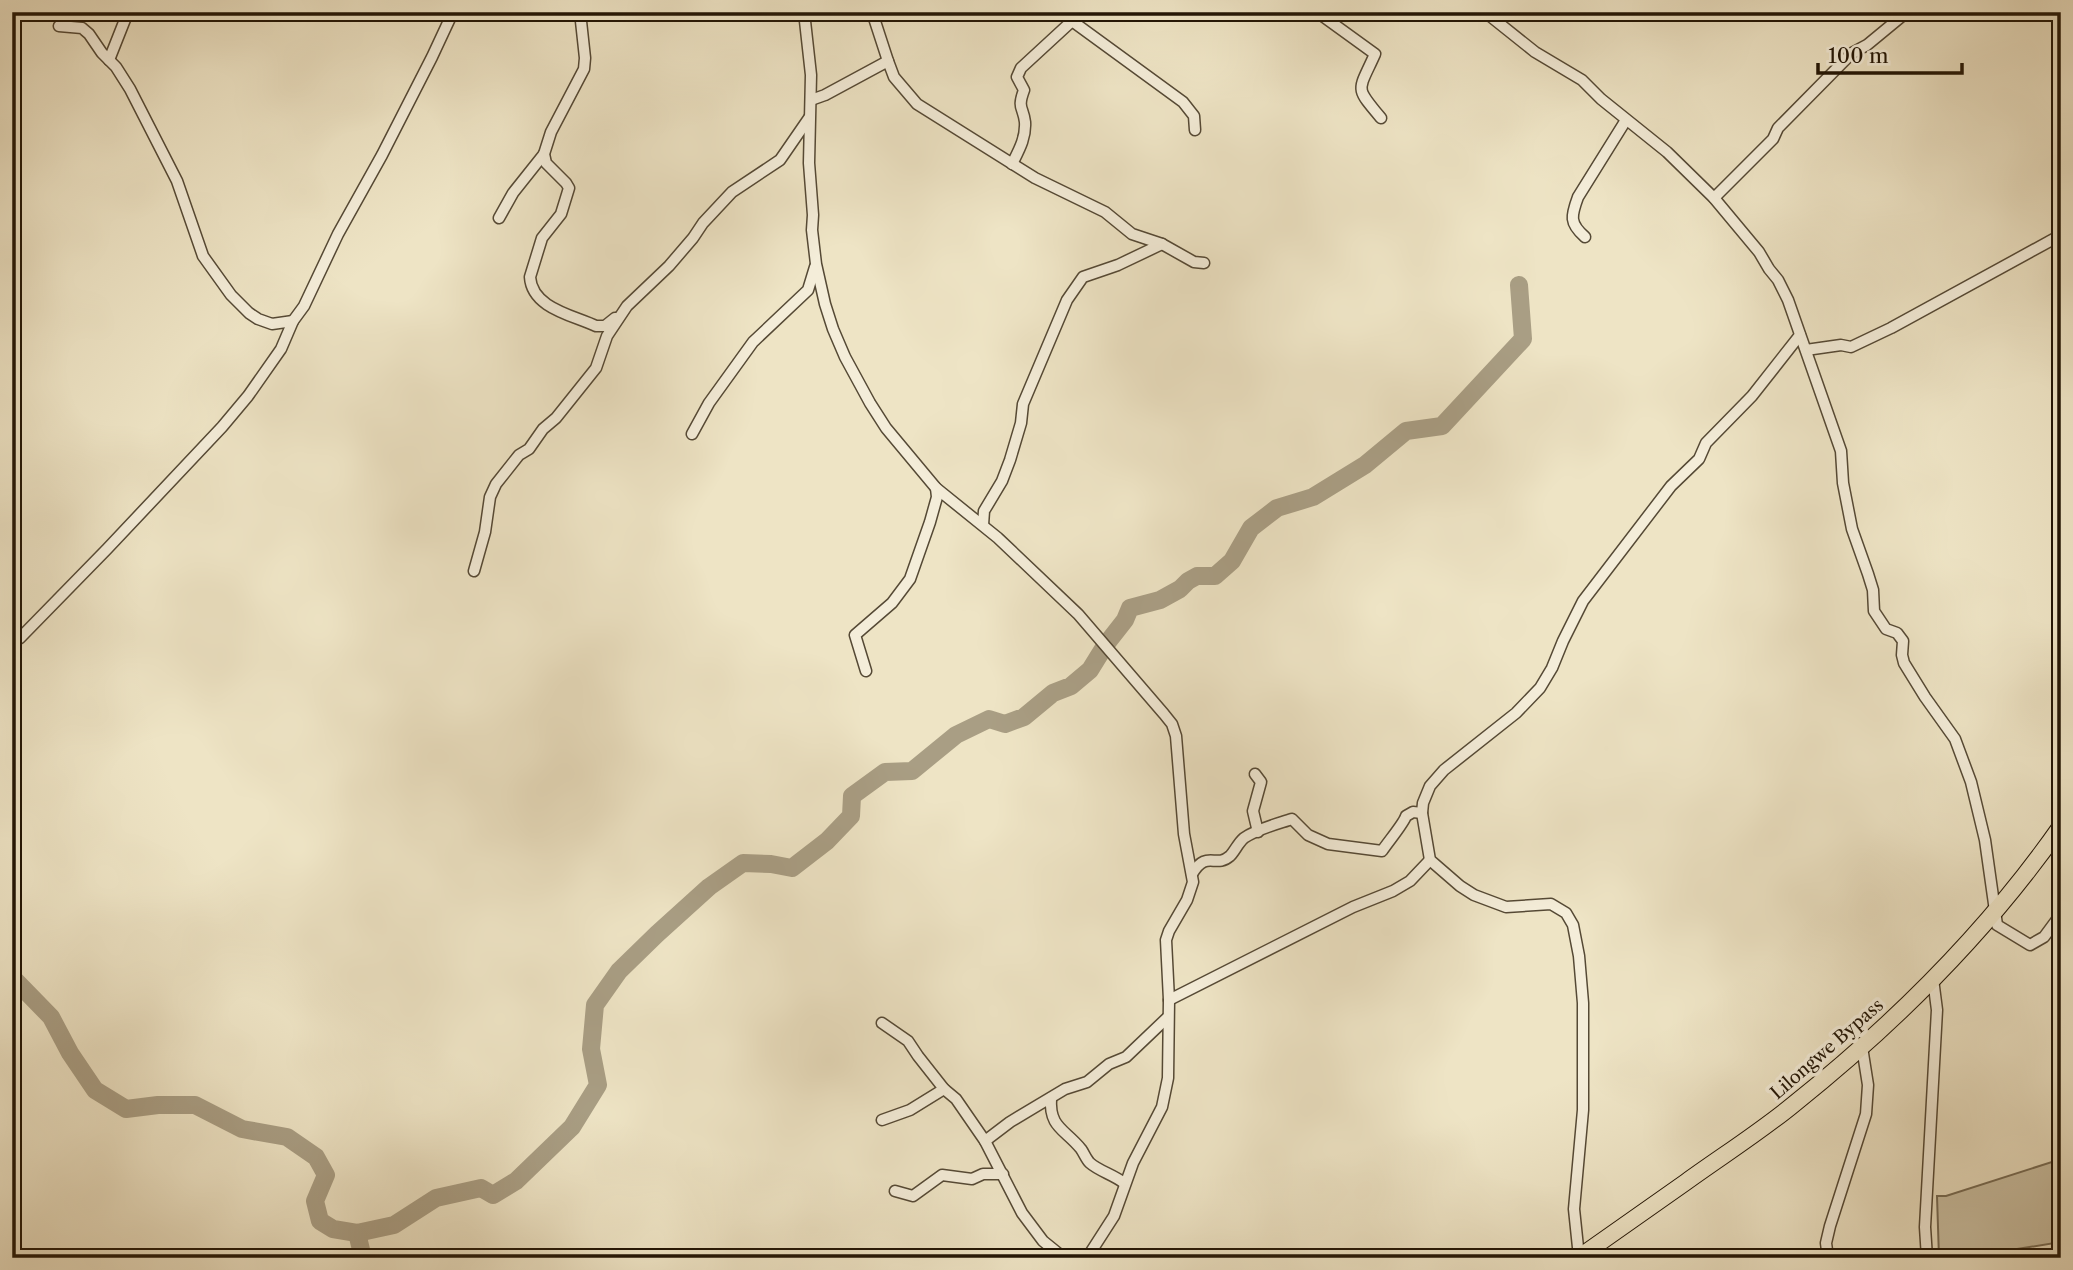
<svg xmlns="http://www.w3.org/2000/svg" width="2073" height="1270" font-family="'Libre Caslon Text',serif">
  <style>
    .green { fill: #cbc1a4; stroke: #766b54; stroke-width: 2 }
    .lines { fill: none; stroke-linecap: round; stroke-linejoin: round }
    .river { stroke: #a99e84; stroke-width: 18 }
    .street-casing { stroke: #554935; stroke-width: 13 }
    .primary-casing { stroke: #221505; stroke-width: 18 }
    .street { stroke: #f4edd9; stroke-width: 10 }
    .primary { stroke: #eee4c5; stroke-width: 16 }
    .labels { text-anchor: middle; stroke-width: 7; stroke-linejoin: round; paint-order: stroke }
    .street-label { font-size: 18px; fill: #221505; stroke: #f4edd9 }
  </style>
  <rect width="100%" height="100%" fill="#eee4c5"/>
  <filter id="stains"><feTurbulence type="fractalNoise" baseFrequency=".00286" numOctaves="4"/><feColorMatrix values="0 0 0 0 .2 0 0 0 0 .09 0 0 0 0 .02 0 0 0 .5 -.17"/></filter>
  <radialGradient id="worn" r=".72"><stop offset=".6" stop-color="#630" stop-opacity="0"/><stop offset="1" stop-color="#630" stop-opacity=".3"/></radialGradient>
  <!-- green -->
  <path class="green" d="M2061,1159V1242L1961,1258H1939L1937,1196H1946Z"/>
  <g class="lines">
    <!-- river -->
    <g class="river">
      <path d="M1107,643L1125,620L1130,608L1160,600L1180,589L1188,581L1197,576H1215L1232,561L1251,528L1277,508L1313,497L1365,465L1406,431L1442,426L1523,339L1519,285"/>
      <path d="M12,977L51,1017L70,1053L95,1090L126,1109L158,1105H195L242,1129L287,1137L316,1157L326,1175L315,1201L320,1221L333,1229L357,1233L394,1225L436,1198L481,1188L493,1195L516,1181L572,1127L598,1085L591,1049L595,1005L619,971L657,934L709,887L743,863L771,864L792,868L827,841L851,816L852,796L885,772L912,771L956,735L989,719L1005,724L1024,717L1053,693L1071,686L1090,670L1103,649"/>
      <path d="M357,1233L363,1258"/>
    </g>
    <defs>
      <g id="street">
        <path d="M580,12L585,58L584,69L551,132L544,154L546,163L566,183L569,188L561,214L542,238L530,277C532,308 572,315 596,326H605L615,318"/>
        <path d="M804,12L811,75L809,163L813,215L812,230L816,264L825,304L833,329L845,357L870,403L886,428L936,488L998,538L1078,614L1164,714L1172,724L1176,736L1184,834L1193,882L1187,900L1169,931L1166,940L1169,1000L1168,1078L1162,1107L1133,1163L1114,1216L1087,1258"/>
        <path d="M872,12L888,61"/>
        <path d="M1081,12L1072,21L1183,102L1194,116L1195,130"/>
        <path d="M1317,12L1375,54C1358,92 1354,86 1381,118"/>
        <path d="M1485,12L1535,52L1582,80L1601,99L1667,152L1714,198L1759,252L1769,269L1778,280L1788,300L1841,451L1843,483L1852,529L1868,574L1873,590L1874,611L1886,629L1897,633L1903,641L1902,655L1904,663L1925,697L1955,739L1971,782L1985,840L1997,925L2030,945L2044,937L2061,914"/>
        <path d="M1221,13L1223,12"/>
        <path d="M59,26L82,28L89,34L102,53L116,67L130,89L177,181L203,256L231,295L249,313L258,319L272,324L293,321"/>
        <path d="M109,60L128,12"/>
        <path d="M811,100L825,95L888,61L894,77L917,104L1035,178L1105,212L1132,234L1162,244L1194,262L1204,263"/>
        <path d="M1012,164C1019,150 1026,138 1025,122C1023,106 1017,109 1024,90L1017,77L1021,68L1072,21L1067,12"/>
        <path d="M1714,198L1773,139L1778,128L1852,53L1867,45L1907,12"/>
        <path d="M499,218L513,193L544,154"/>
        <path d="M1585,237C1569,223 1571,216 1578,197L1626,120"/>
        <path d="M1806,350L1841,345L1851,347L1891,328L2061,235"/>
        <path d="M692,434L709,403L753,342L808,290L815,267"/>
        <path d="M983,525L984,511L1002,481L1010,460L1021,423L1023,404L1067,300L1083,277L1118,265L1162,244"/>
        <path d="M474,571L485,532L490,497L496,484L519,455L529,449L543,429L556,418L596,368L607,336L627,306L669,266L693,238L703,223L732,192L780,160L809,118"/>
        <path d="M12,643L20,638L107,549L222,427L248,396L281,349L293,321L304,306L338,234L382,155L432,57L453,12"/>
        <path d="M866,671L855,635L892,603L910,579L930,522L937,497L936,488"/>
        <path d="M1255,774L1261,782L1253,811L1258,832"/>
        <path d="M1192,874C1207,849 1215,869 1230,856C1235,851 1238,843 1244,838C1257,829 1277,824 1292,819L1308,835L1328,844L1382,851C1388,842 1404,823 1406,816L1413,812L1422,813"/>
        <path d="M1169,1000L1353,907L1393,891L1410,881L1430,860"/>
        <path d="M882,1023L908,1041L918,1056L944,1089L956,1099L985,1141L1022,1213L1043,1241L1064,1258"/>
        <path d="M1051,1098C1049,1128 1065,1129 1081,1149C1084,1153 1086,1159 1090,1163C1099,1171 1114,1175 1124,1183"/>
        <path d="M882,1120L910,1110L944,1089"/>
        <path d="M985,1141L1010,1122L1065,1089L1087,1082L1109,1064L1126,1057L1168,1017"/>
        <path d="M895,1191L913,1196L942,1175L972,1179L983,1174H1003"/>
        <path d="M1579,1257L1574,1209L1583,1110V1003L1579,956L1573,925L1566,913L1551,904L1506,907L1474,895L1460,886L1430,860L1422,813L1423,803L1430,786L1444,770L1516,713L1540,688L1552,668L1563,641L1583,601L1671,486L1699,459L1706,443L1752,396L1800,335"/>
        <path d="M1828,1258L1826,1243L1830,1226L1866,1114L1868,1085L1862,1047"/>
        <path d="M1927,1258L1925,1227L1937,1010L1933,979"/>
      </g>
      <path id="primary" d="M1578,1258C1614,1233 1650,1207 1686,1182C1722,1156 1760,1132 1794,1104C1894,1024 1987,932 2061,826"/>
    </defs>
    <!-- street casing -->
    <use href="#street" class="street-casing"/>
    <!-- primary casing -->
    <use href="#primary" class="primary-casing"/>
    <!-- street -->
    <use href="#street" class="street"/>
    <!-- primary -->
    <use href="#primary" class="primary"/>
  </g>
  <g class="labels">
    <!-- street labels -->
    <g class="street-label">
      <text transform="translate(1827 1049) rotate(-41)" y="6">Lilongwe Bypass</text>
    </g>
  </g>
  <!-- margin -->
  <rect width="2073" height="1270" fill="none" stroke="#eee4c5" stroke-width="42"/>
  <rect x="14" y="14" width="2045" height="1242" fill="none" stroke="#221505" stroke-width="3.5"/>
  <rect x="21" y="21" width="2031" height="1228" fill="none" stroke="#221505" stroke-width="2"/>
  <!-- scale -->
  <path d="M1818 63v10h144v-10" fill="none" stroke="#221505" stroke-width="3.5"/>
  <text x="1828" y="63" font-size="21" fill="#221505" stroke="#f4edd9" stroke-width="5" paint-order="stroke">100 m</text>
  <rect width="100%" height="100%" filter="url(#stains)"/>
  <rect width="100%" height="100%" fill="url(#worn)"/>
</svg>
